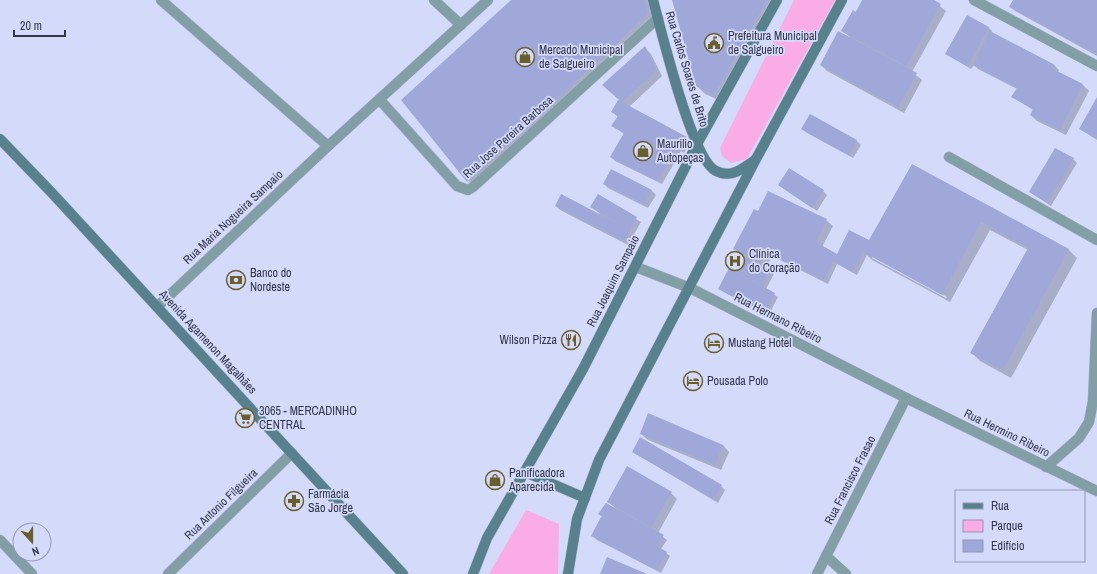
<svg xmlns="http://www.w3.org/2000/svg" width="1097" height="574" font-family="'Archivo Narrow',sans-serif">
  <style>
    .green { fill: #faace7 }
    .shadow { fill: #0003; fill-rule: evenodd }
    .building { fill: #9fa8d9 }
    .lines { fill: none; stroke-linecap: round; stroke-linejoin: round }
    .minor-casing { stroke: #b0b6d3; stroke-width: 11 }
    .secondary-casing { stroke: #b0b6d3; stroke-width: 11 }
    .minor { stroke: #839fa6; stroke-width: 10 }
    .secondary { stroke: #57818c; stroke-width: 10 }
    .labels { text-anchor: middle; stroke-width: 3.5; stroke-linejoin: round; paint-order: stroke }
    .poi-label { font-size: 12px; fill: #32364a; stroke: #d4dafa; text-anchor: start }
    .street-label { font-size: 12px; fill: #32364a; stroke: #d4dafa }
  </style>
  <rect width="100%" height="100%" fill="#d4dafa"/>
  <!-- green -->
  <g class="green">
    <path d="M794,0H835L747,159L731,163L722,156L720,148Z"/>
    <path d="M526,510L559,524L558,574H489Z"/>
  </g>
  <!-- shadow -->
  <g class="shadow">
    <path d="M513,0H649L656,22L476,190L402,100Z"/>
    <path d="M673,0H779L723,102L705,94L697,86Z"/>
    <path d="M864,0H932L946,11L912,72L922,80L904,113L827,71L821,65L850,38L843,30Z"/>
    <path d="M1014,0H1097V56L1015,11L1011,7Z"/>
    <path d="M988,27L992,31L991,33L1055,66L1059,70L1058,72L1083,85L1089,91L1066,135L1037,121L1031,115L1033,110L1013,97L1017,89L978,69L974,65L971,69L946,54Z"/>
    <path d="M645,48L651,54L662,76L629,107L686,138L690,142L684,153L681,151L662,184L615,161L611,157L624,134L613,126L618,117L613,112L619,100L603,85Z"/>
    <path d="M1097,99V140L1080,129Z"/>
    <path d="M810,116L857,141L861,145L853,158L807,133L803,129Z"/>
    <path d="M1073,159L1077,163L1051,206L1030,192Z"/>
    <path d="M912,165L1069,250L1077,258L1011,378L980,361L972,353L1028,250L990,230L950,302L872,260L867,255L857,275L837,264L828,284L772,256L766,268L774,274L766,289L778,297L768,316L724,292L720,288L730,269L728,266L740,254L735,249L759,212L826,220L833,226L822,247L837,255L870,242ZM872,256L947,297L946,298L872,258Z"/>
    <path d="M604,184L652,191L656,195L648,208L608,188Z"/>
    <path d="M779,185L823,191L827,195L817,211Z"/>
    <path d="M598,196L641,222L628,245L560,210L556,206L599,215L600,214L592,207Z"/>
    <path d="M641,434L723,445L729,452L721,470L648,440Z"/>
    <path d="M633,452L721,486L725,490L718,503Z"/>
    <path d="M628,468L671,493L677,499L658,533L667,540L661,549L670,556L661,573L597,540L593,536L602,517L600,514L615,508L608,501Z"/>
  </g>
  <!-- building -->
  <g class="building">
    <path d="M511,0H644L648,14L467,182L401,100Z"/>
    <path d="M672,0H767L714,95L696,86Z"/>
    <path d="M862,0H934L941,4L906,66L841,31L853,10L856,12Z"/>
    <path d="M1013,0H1097V54L1009,7Z"/>
    <path d="M967,15L989,27L967,66L945,54Z"/>
    <path d="M838,31L917,73L898,107L820,65Z"/>
    <path d="M990,31L1055,65L1053,69L1083,84L1060,130L1030,115L1033,109L1011,97L1017,88L973,65Z"/>
    <path d="M645,46L657,70L622,102L687,137L680,149L676,147L658,181L610,157L624,133L611,126L618,116L611,112L618,100L622,102L602,85Z"/>
    <path d="M1097,97V139L1079,129Z"/>
    <path d="M810,114L857,140L849,155L801,129Z"/>
    <path d="M1055,148L1074,158L1047,203L1029,192Z"/>
    <path d="M912,164L1069,249L1003,370L970,353L1028,248L981,222L942,295L863,252L853,272L833,261L824,280L765,252L760,262L733,249L754,209L758,211L768,191L827,219L816,242L837,254L849,230L869,240Z"/>
    <path d="M789,168L824,190L812,208L778,185Z"/>
    <path d="M611,169L652,190L644,204L603,184Z"/>
    <path d="M561,194L622,226L590,207L598,194L637,217L624,241L555,206Z"/>
    <path d="M734,251L771,270L762,285L726,266Z"/>
    <path d="M729,268L775,293L764,313L718,289Z"/>
    <path d="M648,413L723,445L715,465L640,434Z"/>
    <path d="M640,437L722,485L714,499L632,452Z"/>
    <path d="M627,466L672,492L651,527L607,502Z"/>
    <path d="M606,503L664,535L657,546L667,552L657,570L591,536L601,517L615,523L598,514Z"/>
    <path d="M607,557L647,574H600Z"/>
  </g>
  <g class="lines">
    <defs>
      <g id="minor">
        <path d="M434,0L461,25"/>
        <path d="M974,0L1097,66"/>
        <path d="M380,100L457,186L468,190L473,187L658,18"/>
        <path d="M328,146L488,0"/>
        <path d="M949,157L1097,240"/>
        <path d="M636,267L690,288L906,398L1097,491"/>
        <path d="M157,307L328,146L161,0"/>
        <path d="M1046,467L1079,438L1089,422L1093,401L1097,313"/>
        <path d="M0,540L32,574"/>
        <path d="M826,556L846,574"/>
        <path d="M168,574L292,453"/>
        <path d="M817,574L906,398"/>
      </g>
      <g id="secondary">
        <path d="M653,0C661,30 692,160 716,171C732,179 743,168 755,160"/>
        <path d="M0,139L52,193L403,574"/>
        <path d="M525,472L585,498"/>
        <path d="M473,574L487,538L583,369L697,144L777,0"/>
        <path d="M568,574L577,519L599,460L756,159L842,0"/>
      </g>
    </defs>
    <!-- minor casing -->
    <use href="#minor" class="minor-casing"/>
    <!-- secondary casing -->
    <use href="#secondary" class="secondary-casing"/>
    <!-- minor -->
    <use href="#minor" class="minor"/>
    <!-- secondary -->
    <use href="#secondary" class="secondary"/>
  </g>
  <!-- icons -->
  <defs>
    <symbol id="civic-ring" viewBox="-11 -11 22 22"><circle r="9.5" fill="#d4dafa" stroke="#6a5e2b" stroke-width="1.5"/><path d="M-.6-6.5H3V-4.5H.6V-3L4-1V1h2V6H-6V1h2V-1L-.6-3ZM-1.2 2.5V6h2.4V2.5Z" fill="#6a5e2b"/></symbol>
    <symbol id="shop-ring" viewBox="-11 -11 22 22"><circle r="9.5" fill="#d4dafa" stroke="#6a5e2b" stroke-width="1.5"/><path d="M-5-2.5h2.3a2.7 3.5 0 0 1 5.4 0H5L5.5 6h-11ZM-1.5-2.5h3a1.5 2.3 0 0 0-3 0Z" fill="#6a5e2b"/></symbol>
    <symbol id="hospital-ring" viewBox="-11 -11 22 22"><circle r="9.5" fill="#d4dafa" stroke="#6a5e2b" stroke-width="1.5"/><path d="M-5-5h3v3.5h4V-5h3V5h-3V1.5h-4V5h-3Z" fill="#6a5e2b"/></symbol>
    <symbol id="bank-ring" viewBox="-11 -11 22 22"><circle r="9.5" fill="#d4dafa" stroke="#6a5e2b" stroke-width="1.5"/><path d="M-6-4H6V4H-6ZM0-2.3a2.3 2.3 0 1 0 0 4.6a2.3 2.3 0 1 0 0-4.6Z" fill="#6a5e2b"/></symbol>
    <symbol id="restaurant-ring" viewBox="-11 -11 22 22"><circle r="9.5" fill="#d4dafa" stroke="#6a5e2b" stroke-width="1.5"/><path d="M-5-6h1v4h1v-4h1v4h1v-4h1v5L-1.5 .5V6h-2V.5L-5-1ZM5-6V6H3V1.5H1.5Q1.5-4 5-6Z" fill="#6a5e2b"/></symbol>
    <symbol id="hotel-ring" viewBox="-11 -11 22 22"><circle r="9.5" fill="#d4dafa" stroke="#6a5e2b" stroke-width="1.5"/><path d="M-6-4.5h1.5V1H6V5H4.5V3h-9V5H-6ZM-4 0a1.8 1.8 0 1 1 3.6 0ZM.5 0V-2.5h3Q6-2.5 6 0Z" fill="#6a5e2b"/></symbol>
    <symbol id="supermarket-ring" viewBox="-11 -11 22 22"><circle r="9.5" fill="#d4dafa" stroke="#6a5e2b" stroke-width="1.5"/><path d="M-6-5.5h2.5l.6 2H6L4.5 2H-2.5L-4.4-4H-6ZM-1.5 3.2a1.3 1.3 0 1 0 .1 0ZM3 3.2a1.3 1.3 0 1 0 .1 0Z" fill="#6a5e2b"/></symbol>
    <symbol id="pharmacy-ring" viewBox="-11 -11 22 22"><circle r="9.5" fill="#d4dafa" stroke="#6a5e2b" stroke-width="1.5"/><path d="M-2-6h4v4h4v4h-4v4h-4v-4h-4v-4h4Z" fill="#6a5e2b"/></symbol>
  </defs>
  <g fill-rule="evenodd">
    <use href="#civic-ring" x="703" y="32" width="22" height="22"/>
    <use href="#shop-ring" x="514" y="46" width="22" height="22"/>
    <use href="#shop-ring" x="632" y="140" width="22" height="22"/>
    <use href="#hospital-ring" x="724" y="250" width="22" height="22"/>
    <use href="#bank-ring" x="225" y="269" width="22" height="22"/>
    <use href="#restaurant-ring" x="560" y="329" width="22" height="22"/>
    <use href="#hotel-ring" x="703" y="332" width="22" height="22"/>
    <use href="#hotel-ring" x="682" y="370" width="22" height="22"/>
    <use href="#supermarket-ring" x="234" y="407" width="22" height="22"/>
    <use href="#shop-ring" x="484" y="469" width="22" height="22"/>
    <use href="#pharmacy-ring" x="283" y="490" width="22" height="22"/>
  </g>
  <g class="labels">
    <!-- poi labels -->
    <g class="poi-label">
      <text x="728" y="40">Prefeitura Municipal<tspan x="728" dy="14">de Salgueiro</tspan></text>
      <text x="539" y="54">Mercado Municipal<tspan x="539" dy="14">de Salgueiro</tspan></text>
      <text x="657" y="148">Maurilio<tspan x="657" dy="14">Autopeças</tspan></text>
      <text x="749" y="258">Clínica<tspan x="749" dy="14">do Coração</tspan></text>
      <text x="250" y="277">Banco do<tspan x="250" dy="14">Nordeste</tspan></text>
      <text x="557" y="344" text-anchor="end">Wilson Pizza</text>
      <text x="728" y="347">Mustang Hotel</text>
      <text x="707" y="385">Pousada Polo</text>
      <text x="259" y="415">3065 - MERCADINHO<tspan x="259" dy="14">CENTRAL</tspan></text>
      <text x="509" y="477">Panificadora<tspan x="509" dy="14">Aparecida</tspan></text>
      <text x="308" y="498">Farmácia<tspan x="308" dy="14">São Jorge</tspan></text>
    </g>
    <!-- street labels -->
    <g class="street-label">
      <text transform="translate(687 69) rotate(73)" y="4">Rua Carlos Soares de Brito</text>
      <text transform="translate(508 137) rotate(-42)" y="4">Rua Jose Pereira Barbosa</text>
      <text transform="translate(233 217) rotate(-43)" y="4">Rua Maria Nogueira Sampaio</text>
      <text transform="translate(613 281) rotate(-63)" y="4">Rua Joaquim Sampaio</text>
      <text transform="translate(778 318) rotate(27)" y="4">Rua Hermano Ribeiro</text>
      <text transform="translate(208 342) rotate(47)" y="4">Avenida Agamenon Magalhães</text>
      <text transform="translate(1007 433) rotate(26)" y="4">Rua Hermino Ribeiro</text>
      <text transform="translate(850 480) rotate(-63)" y="4">Rua Francisco Frasao</text>
      <text transform="translate(221 504) rotate(-44)" y="4">Rua Antonio Filgueira</text>
    </g>
  </g>
  <!-- legend -->
  <rect x="955" y="490" width="130" height="72" fill="#d4dafa" stroke="#9398b4"/>
  <rect x="963" y="503" width="20" height="6" fill="#57818c" stroke="#9398b4"/>
  <text x="991" y="510" font-size="12" fill="#32364a">Rua</text>
  <rect x="963" y="520" width="20" height="12" fill="#faace7" stroke="#9398b4"/>
  <text x="991" y="530" font-size="12" fill="#32364a">Parque</text>
  <rect x="963" y="540" width="20" height="12" fill="#9fa8d9" stroke="#9398b4"/>
  <text x="991" y="550" font-size="12" fill="#32364a">Edifício</text>
  <!-- north arrow -->
  <g transform="translate(32 542) rotate(159)"><circle r="19" fill="#d4dafa" stroke="#9398b4"/>
  <path d="M0-3L7 15L0 10L-7 15Z" fill="#6a5e2b"/>
  <text y="-6" font-size="11" font-weight="bold" text-anchor="middle" fill="#32364a">N</text>
  </g>
  <!-- scale -->
  <path d="M14 30v6h51v-6" fill="none" stroke="#32364a" stroke-width="2"/>
  <text x="20" y="30" font-size="12" fill="#32364a" stroke="#d4dafa" stroke-width="3" paint-order="stroke">20 m</text>
</svg>
